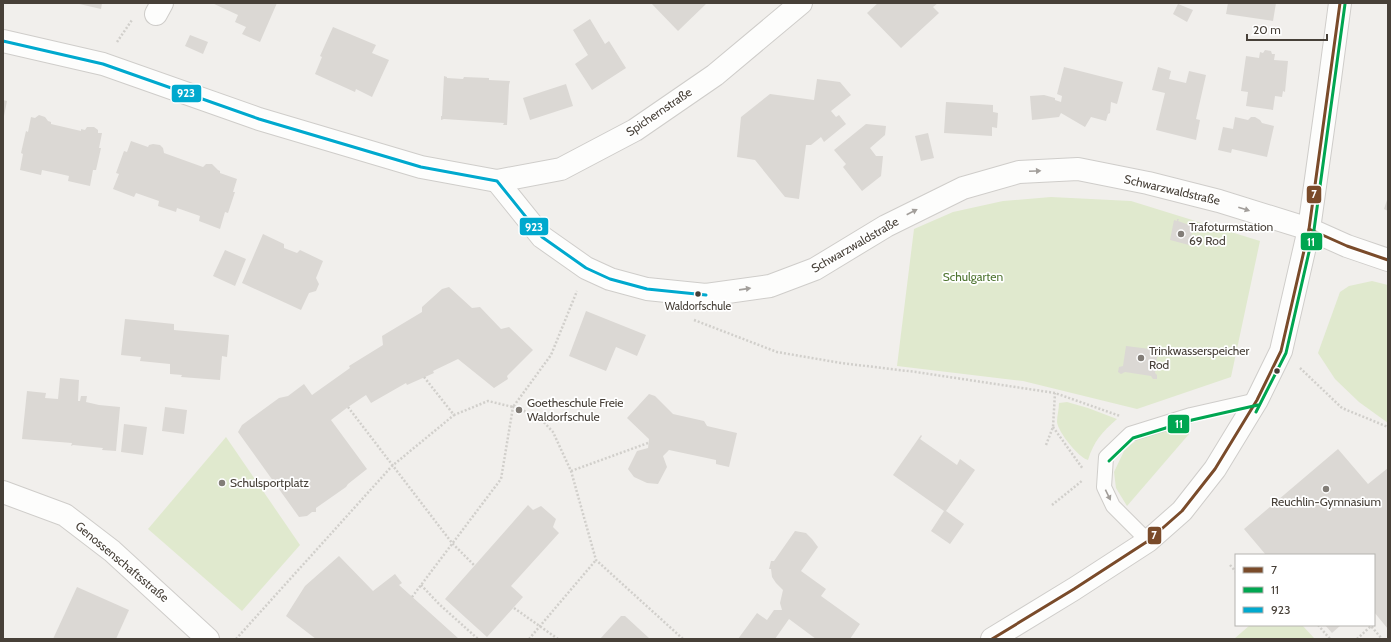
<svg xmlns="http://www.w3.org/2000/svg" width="1391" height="642" font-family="Cabin,sans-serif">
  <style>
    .green { fill: #e0e9ce }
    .building { fill: #dbd8d4 }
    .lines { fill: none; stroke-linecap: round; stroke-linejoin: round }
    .service-casing { stroke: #cfcdca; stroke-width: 16 }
    .minor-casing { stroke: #cfcdca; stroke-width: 24 }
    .path { stroke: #d1cfcb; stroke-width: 2.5; stroke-dasharray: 2 2; stroke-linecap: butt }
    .service { stroke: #fdfdfc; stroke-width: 14 }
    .minor { stroke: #fdfdfc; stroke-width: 22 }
    .bus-1-casing { stroke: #fff; stroke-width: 6 }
    .bus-2-casing { stroke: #fff; stroke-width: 6 }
    .bus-3-casing { stroke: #fff; stroke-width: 6 }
    .bus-1 { stroke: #7a4b2a; stroke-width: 3 }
    .bus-2 { stroke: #00a651; stroke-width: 3 }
    .bus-3 { stroke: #00a9ce; stroke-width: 3 }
    .oneway { fill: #a29e9a }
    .poi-dot { fill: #827d77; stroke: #fff; stroke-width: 1.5 }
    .bus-dot { fill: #474038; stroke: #fff; stroke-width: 1.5 }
    .labels { text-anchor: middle; stroke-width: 3.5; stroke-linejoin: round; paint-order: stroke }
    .bus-label { font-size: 11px; fill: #474038; stroke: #fff }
    .street-label { font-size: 12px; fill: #474038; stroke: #fff }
    .poi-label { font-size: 12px; fill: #474038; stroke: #fff; text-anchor: start }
    .park-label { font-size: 12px; fill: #4e7430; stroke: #fff }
    .line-badge { stroke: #fff; stroke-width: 1.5 }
    .badge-label { font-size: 11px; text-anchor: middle; font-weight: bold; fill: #fff }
  </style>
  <rect width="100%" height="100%" fill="#f1efec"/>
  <!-- green -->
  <g class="green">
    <path d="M1051,197L1131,201L1260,241L1231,377L1137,409L1023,381L897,366L914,229L953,212L1003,201Z"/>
    <path d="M1372,281L1388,285V423L1359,402L1335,379L1318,353L1340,292L1349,286Z"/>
    <path d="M1067,402L1088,408L1117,419C1102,432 1094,441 1088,460C1079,458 1058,432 1057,422C1057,416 1059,409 1059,403Z"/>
    <path d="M1188,426L1189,434L1127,506L1116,488L1114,472L1125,449L1137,440L1155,433Z"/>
    <path d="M226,437L300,545L242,611L148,529Z"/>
    <path d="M1250,625H1302L1315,639H1234Z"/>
  </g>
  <!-- building -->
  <g class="building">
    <path d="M75,3H102L101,9Z"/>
    <path d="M212,3H277L260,42L242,34L246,27L235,22L238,15Z"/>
    <path d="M651,3H707L678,31Z"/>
    <path d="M878,3H938L933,7L939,13L901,48L867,13Z"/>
    <path d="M1228,3H1276L1273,21L1226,14Z"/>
    <path d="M1178,4L1193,10L1187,22L1173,14Z"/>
    <path d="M590,19L605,44L609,41L626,68L592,90L575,64L588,55L573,30Z"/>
    <path d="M333,27L376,45L372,53L389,60L372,97L356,89L355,92L315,74L322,57L320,56Z"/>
    <path d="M190,35L208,42L203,54L185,46Z"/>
    <path d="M1265,50L1271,51L1272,54H1275L1274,60L1288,61L1285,92L1283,91L1282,97L1275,96L1273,110L1246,106L1248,92L1241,91L1246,56L1259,58L1260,52L1263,53Z"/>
    <path d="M1064,67L1123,82L1117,104L1111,102L1110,113L1108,114L1106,121L1091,117L1085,127L1061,113L1059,117L1032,120L1030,96L1044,95L1055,98V100L1061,102L1062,96L1057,94Z"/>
    <path d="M1158,67L1171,71L1169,79L1186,83L1189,71L1206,75L1196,119L1200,120L1196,140L1156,130L1165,93L1152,90Z"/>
    <path d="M444,76L447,77V78L463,79L464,77L489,78V80L510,81L509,85L507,125H503L504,123L444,119L441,120V116H442Z"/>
    <path d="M817,79L840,82L851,95L831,111L836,117L839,115L846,124L824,142L821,137L811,145H806L799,199L785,197L755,160L737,157L741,117L770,94L814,100Z"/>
    <path d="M566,84L573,106L530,120L523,98Z"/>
    <path d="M3,100L7,101L4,116H3Z"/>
    <path d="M946,102L993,105V112L998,113L997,128L992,127V136L944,133Z"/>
    <path d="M39,115L45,117L48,121L51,122V124L81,131V129L85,130L87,127H94L98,130V133H102L99,148H101L96,170H93L90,186L68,181L69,176L56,173L42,170L41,175L20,170L23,154L21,153L26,131L28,132L31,117L35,118Z"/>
    <path d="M1235,117L1248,120L1251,117H1255L1260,120L1262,123L1274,126L1267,157L1232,149L1231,153L1218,150L1223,127L1233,129Z"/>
    <path d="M866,124L886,126L885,135L870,148L876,156H883L881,176L862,191L843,167L846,164L834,150Z"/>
    <path d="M928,133L934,158L921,161L915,136Z"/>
    <path d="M131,141L148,147L149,145L153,144L160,145L163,148L164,153L203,167L206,164H212L218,170L220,171V173L237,179L233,192H235L228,213L225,212L220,229L199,221L200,216L177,208L176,212L158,206L159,201L136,193L134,197L113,189L119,174L116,173L124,151L127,152Z"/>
    <path d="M1388,197V211L1384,209Z"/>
    <path d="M1177,219H1179L1178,221L1195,227L1193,228L1189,245L1170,240L1174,220L1177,221Z"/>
    <path d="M263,234L284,244V248L297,253L300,250L323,261L316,278L319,284L316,291L309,293L301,310L242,283Z"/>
    <path d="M225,250L246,259L235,286L213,276Z"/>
    <path d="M449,287L472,308L480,307L501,329L509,327L533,350L507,376L508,379L494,388L458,359L433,371L434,373L407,385L406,383L371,403L366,395L348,407L331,420L367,469L348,484L346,487L316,508V512H312L307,516L299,517L238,432L242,425L279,398L288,396L304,384L312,395L350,368L349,366L383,345L382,336L422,312V307L442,289Z"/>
    <path d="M586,311L646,335L637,356L616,347L606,371L569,356Z"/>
    <path d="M125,319L174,324V330L229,335L227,357L222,356L220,380L181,377L182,375L170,374V364L140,361L141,357L121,355Z"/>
    <path d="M1126,346L1158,350L1155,373L1157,375V379H1153L1151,376L1125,372L1121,374L1118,372L1119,367L1123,366Z"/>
    <path d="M60,378L79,380L78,401H80L81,396H87L86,402L99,405L120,407L116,451L102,450L103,448L73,445L71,446L72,443L22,439L27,391L46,393L45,398L58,399Z"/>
    <path d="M649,394L655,396L673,414L704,421L707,426L737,433L729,467L716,464V460L669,450L663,456L667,467L658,484L647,483L634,477L628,469L637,451L648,448L649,439L627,418Z"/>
    <path d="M165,407L187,410L184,434L162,431Z"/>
    <path d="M124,424L147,427L143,455L121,452Z"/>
    <path d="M921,435L922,436L920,439L957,465L960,459L975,470L946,511L964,524L950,544L931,531L944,511L893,475Z"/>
    <path d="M1338,449L1368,484L1388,468V629L1374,612V555H1266L1244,529Z"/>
    <path d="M528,505L533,510L541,506L556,519L553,527L559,533L511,586L523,597L487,637L445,599Z"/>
    <path d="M795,531L806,533L812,539L818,547L801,571L826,589L821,596L860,624L850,639H816L789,619L775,639H738L757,613L767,620L774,610H782L780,603L783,590L776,583L772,577L771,569H769L771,561H774Z"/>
    <path d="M339,556L373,591L395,574L402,583L399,585L459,639H316L286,616L305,586Z"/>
    <path d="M77,587L129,610L116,639H53Z"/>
    <path d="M621,616H625L650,639H600Z"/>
    <path d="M1325,625H1341L1332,633Z"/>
  </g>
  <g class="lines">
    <defs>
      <path id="service" d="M1148,541L1113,506L1104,487L1106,457L1130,434L1191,415L1257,400"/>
      <g id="minor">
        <path d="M156,14L162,3"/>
        <path d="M3,41L103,64L259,119L421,167L497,181L561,169L635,130L715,75L801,3"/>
        <path d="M497,181L542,237L586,268L610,279L647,289L706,295L770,286L815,269L886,226L963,188L1019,172L1078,169L1148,183L1219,201L1309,229L1347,246L1388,260"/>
        <path d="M3,492L65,515L112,551L208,639"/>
        <path d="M992,639L1074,589L1148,541L1182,511L1215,469L1257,400L1281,351L1309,229L1329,86L1340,3"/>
      </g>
    </defs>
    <!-- service casing -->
    <use href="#service" class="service-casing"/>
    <!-- minor casing -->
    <use href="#minor" class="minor-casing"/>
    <!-- path -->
    <g class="path">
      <path d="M117,42L132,20"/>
      <path d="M694,320L777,352L841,363L916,372L1055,393L1120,416"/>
      <path d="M1300,368L1342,408L1388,427"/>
      <path d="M424,377L454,415L488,401L513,407L551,355L577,291"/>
      <path d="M348,407L452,543L474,565"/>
      <path d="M1053,427L1083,469"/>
      <path d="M1046,445L1053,427L1055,393"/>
      <path d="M571,471L648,443"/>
      <path d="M1052,505L1083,480"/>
      <path d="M1230,565L1236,572"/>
      <path d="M421,585L439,604L478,639"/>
      <path d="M412,597L501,479L513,407L538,416L553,432L571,471L596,560L683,639"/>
      <path d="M514,608L558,639"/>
      <path d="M1318,625L1330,639"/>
      <path d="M236,639L392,466L454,415"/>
      <path d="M529,639L596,560"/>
      <path d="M1357,639L1371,626L1382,639"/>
    </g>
    <!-- service -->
    <use href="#service" class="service"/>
    <!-- minor -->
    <use href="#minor" class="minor"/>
    <defs>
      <g id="bus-1">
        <path d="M1309,229L1347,246L1388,260"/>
        <path d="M992,639L1074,589L1148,541L1182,511L1215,469L1257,400L1281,351L1309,229L1340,3"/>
      </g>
      <g id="bus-2">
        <path d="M1256,412L1286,353L1314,230L1345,4"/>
        <path d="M1109,461L1133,438L1192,420L1258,405"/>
      </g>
      <path id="bus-3" d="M3,41L103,64L259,119L421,167L497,181L542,237L586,268L610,279L647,289L706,295"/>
    </defs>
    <!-- bus-1 casing -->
    <use href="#bus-1" class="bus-1-casing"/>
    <!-- bus-2 casing -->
    <use href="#bus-2" class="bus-2-casing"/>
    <!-- bus-3 casing -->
    <use href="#bus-3" class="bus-3-casing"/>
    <!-- bus-1 -->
    <use href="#bus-1" class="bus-1"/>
    <!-- bus-2 -->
    <use href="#bus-2" class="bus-2"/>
    <!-- bus-3 -->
    <use href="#bus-3" class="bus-3"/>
  </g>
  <!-- one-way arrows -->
  <defs><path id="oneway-solid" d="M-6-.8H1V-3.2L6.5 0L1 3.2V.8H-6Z"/></defs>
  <g class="oneway">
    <use href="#oneway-solid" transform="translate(1035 171) rotate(-3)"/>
    <use href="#oneway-solid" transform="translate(1244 209) rotate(18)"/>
    <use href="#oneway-solid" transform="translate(912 212) rotate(-27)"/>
    <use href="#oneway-solid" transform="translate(745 289) rotate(-8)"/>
    <use href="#oneway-solid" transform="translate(1108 495) rotate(64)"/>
  </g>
  <!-- markers -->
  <g class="poi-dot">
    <circle cx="1181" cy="234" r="4"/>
    <circle cx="1141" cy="358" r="4"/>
    <circle cx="519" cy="410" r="4"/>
    <circle cx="222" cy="483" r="4"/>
    <circle cx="1326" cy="489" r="4"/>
  </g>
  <g class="bus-dot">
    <circle cx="698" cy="294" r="3.5"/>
    <circle cx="1277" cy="371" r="3.5"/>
  </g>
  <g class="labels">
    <!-- bus labels -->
    <g class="bus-label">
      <text x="698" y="310">Waldorfschule</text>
    </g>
    <!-- street labels -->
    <g class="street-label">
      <text transform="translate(659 112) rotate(-34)" y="4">Spichernstraße</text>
      <text transform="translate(1172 190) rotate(13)" y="4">Schwarzwaldstraße</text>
      <text transform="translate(855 245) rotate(-30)" y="4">Schwarzwaldstraße</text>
      <text transform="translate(122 562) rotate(40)" y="4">Genossenschaftsstraße</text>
    </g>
    <!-- poi labels -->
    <g class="poi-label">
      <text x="1189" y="231">Trafoturmstation<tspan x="1189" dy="14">69 Rod</tspan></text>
      <text x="1149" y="355">Trinkwasserspeicher<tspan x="1149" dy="14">Rod</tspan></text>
      <text x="527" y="407">Goetheschule Freie<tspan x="527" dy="14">Waldorfschule</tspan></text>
      <text x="230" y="487">Schulsportplatz</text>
      <text x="1326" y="506" text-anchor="middle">Reuchlin-Gymnasium</text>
    </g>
    <!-- park labels -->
    <g class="park-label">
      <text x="973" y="281">Schulgarten</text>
    </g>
  </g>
  <g class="line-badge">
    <rect x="171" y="84" width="31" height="19" rx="4" fill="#00a9ce"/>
    <rect x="1306" y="185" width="16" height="19" rx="4" fill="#7a4b2a"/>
    <rect x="519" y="217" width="30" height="19" rx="4" fill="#00a9ce"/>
    <rect x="1300" y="232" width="23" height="19" rx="4" fill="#00a651"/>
    <rect x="1167" y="414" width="23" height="20" rx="4" fill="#00a651"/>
    <rect x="1147" y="526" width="15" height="19" rx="4" fill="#7a4b2a"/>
  </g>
  <g class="badge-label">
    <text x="186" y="97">923</text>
    <text x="1314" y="198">7</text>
    <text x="534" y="231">923</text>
    <text x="1311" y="246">11</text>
    <text x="1179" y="428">11</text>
    <text x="1154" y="539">7</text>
  </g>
  <!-- border -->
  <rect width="1391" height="642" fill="none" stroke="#474038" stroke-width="8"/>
  <!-- legend -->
  <rect x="1235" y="554" width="140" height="72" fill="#ffffff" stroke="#b5b3af"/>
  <rect x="1243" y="567" width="20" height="6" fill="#7a4b2a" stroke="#b5b3af"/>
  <text x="1271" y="574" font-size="12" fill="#474038">7</text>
  <rect x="1243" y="587" width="20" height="6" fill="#00a651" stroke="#b5b3af"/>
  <text x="1271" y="594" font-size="12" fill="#474038">11</text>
  <rect x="1243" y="607" width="20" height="6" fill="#00a9ce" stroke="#b5b3af"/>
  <text x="1271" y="614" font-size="12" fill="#474038">923</text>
  <!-- scale -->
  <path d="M1247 34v6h80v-6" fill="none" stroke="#474038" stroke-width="2"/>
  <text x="1253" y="34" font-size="12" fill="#474038" stroke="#ffffff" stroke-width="3" paint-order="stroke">20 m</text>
</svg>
